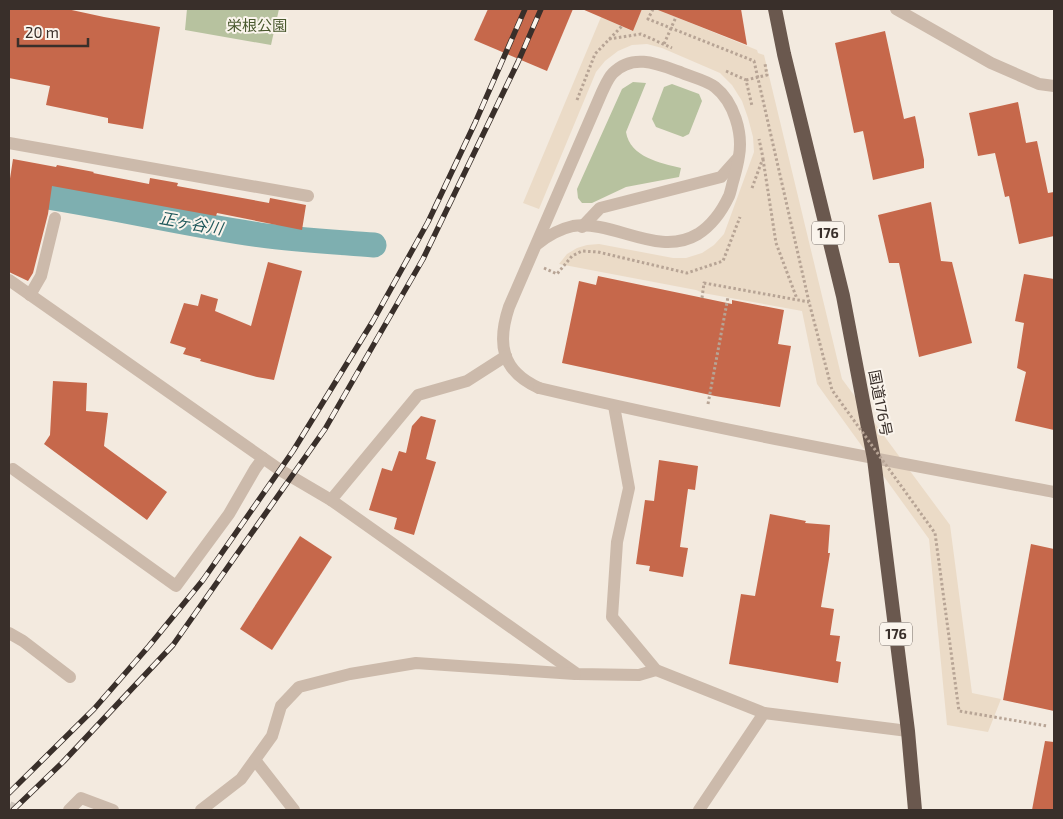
<svg xmlns="http://www.w3.org/2000/svg" width="1063" height="819" font-family="'Exo 2','Noto Sans JP',sans-serif">
  <style>
    .green { fill: #b7c29f }
    .plaza { fill: #ebdbc7 }
    .lines { fill: none; stroke-linecap: round; stroke-linejoin: round }
    .canal { stroke: #7eafb0; stroke-width: 25 }
    .building { fill: #c6684b }
    .primary-tunnel { stroke: #cec5bb; stroke-width: 12; stroke-dasharray: 12 6; stroke-linecap: butt }
    .path { stroke: #b7a495; stroke-width: 3; stroke-dasharray: 2.5 2.5; stroke-linecap: butt }
    .minor { stroke: #ccbaab; stroke-width: 12 }
    .tertiary { stroke: #ccbaab; stroke-width: 12 }
    .trunk { stroke: #6a584e; stroke-width: 14 }
    .rail-casing { stroke: #392f2a; stroke-width: 5.5 }
    .rail { stroke: #faf4ec; stroke-width: 4; stroke-dasharray: 11; stroke-linecap: butt }
    .path-bridge { stroke: #b7a495; stroke-width: 3; stroke-dasharray: 2.5 2.5; stroke-linecap: butt }
    .labels { text-anchor: middle; stroke-width: 4; stroke-linejoin: round; paint-order: stroke }
    .shield { fill: #faf4ec; stroke: #736a64; stroke-width: 1 }
    .shield-label { font-size: 14px; font-weight: bold; fill: #392f2a }
    .park-label { font-size: 15px; fill: #49582e; stroke: #faf4ec }
    .street-label { font-size: 15px; fill: #392f2a; stroke: #faf4ec }
    .water-label { font-size: 16px; font-style: italic; fill: #1f585b; stroke: #faf4ec }
  </style>
  <rect width="100%" height="100%" fill="#f3eadf"/>
  <!-- green -->
  <g class="green">
    <path d="M187,9H279L271,45L185,30Z"/>
    <path d="M633,82L646,83L626,132C630,157 660,163 681,168L679,177L626,187L592,203H582L578,198L577,189L622,89Z"/>
    <path d="M672,84L699,94L702,101L689,134L683,137L656,127L652,119L664,87Z"/>
  </g>
  <!-- plaza -->
  <path class="plaza" d="M642,9H667L666,13L757,50L758,53L764,55L842,379L950,525L972,693L1001,699L988,732L947,725L929,539L817,384L802,311L703,293L696,290L559,264L567,254L577,248L587,245L599,244L673,258H686L702,253L714,245L724,234L754,152L753,137L748,118L742,101L732,85L720,73L662,48L647,44L632,45L618,51L605,61L596,72L539,209L523,203L601,17L632,31Z"/>
  <g class="lines">
    <!-- canal -->
    <path class="canal" d="M9,191C93,202 176,223 260,235C298,240 336,242 374,245"/>
  </g>
  <!-- building -->
  <g class="building">
    <path d="M9,9H67L104,17L160,27L143,129L108,123V118L46,105L50,86L9,78Z"/>
    <path d="M488,9H573L547,71L474,40Z"/>
    <path d="M582,9H642L633,31Z"/>
    <path d="M658,9H741L747,45L658,10Z"/>
    <path d="M885,31L904,119L915,116L924,160V168L873,180L863,131L854,133L835,43Z"/>
    <path d="M1018,102L1026,143L1037,141L1048,193L1054,192V236L1019,244L1009,196L1005,197L995,153L978,156L969,113Z"/>
    <path d="M13,159L56,167L57,165L94,172L93,173L149,184L150,178L178,183L177,186L269,203L270,198L306,205L302,230L217,213L216,216L52,186L48,214L33,273L28,281L9,272V185Z"/>
    <path d="M931,202L941,261L952,262L972,343L919,357L899,263H889L878,215Z"/>
    <path d="M268,262L302,271L274,380L257,377L200,361L201,359L183,354L186,348L170,343L184,303L198,306L201,294L218,299L215,311L251,326Z"/>
    <path d="M1024,274L1054,279V430L1015,421L1026,372L1017,368L1024,323L1015,321Z"/>
    <path d="M598,276L732,304V300L784,310L778,344L791,346L780,407L715,396L562,363L579,281L596,285Z"/>
    <path d="M53,381L87,383L86,411L108,413L104,446L167,492L147,520L44,444L50,435Z"/>
    <path d="M421,416L436,420L426,459L436,462L414,535L394,529L397,518L369,510L382,468L392,471L399,451L406,453L412,426Z"/>
    <path d="M659,460L698,466L695,490L688,489L680,547L688,548L683,577L649,571L650,566L636,564L645,500L654,501Z"/>
    <path d="M770,514L806,521L805,523L830,525L828,553H830L821,607L834,609L830,635L840,636L836,661L841,662L838,683L729,664L741,594L755,596Z"/>
    <path d="M300,536L332,557L272,650L240,629Z"/>
    <path d="M1031,544L1054,549V711L1003,700Z"/>
    <path d="M1045,741L1054,742V810H1032Z"/>
  </g>
  <g class="lines">
    <!-- primary-tunnel -->
    <path class="primary-tunnel" d="M9,807L16,810"/>
    <!-- path -->
    <g class="path">
      <path d="M609,39L641,34L672,48"/>
      <path d="M664,44L676,17"/>
      <path d="M726,71L746,80L752,106"/>
      <path d="M746,80L767,75L765,64"/>
      <path d="M577,100L595,54L622,26"/>
      <path d="M763,159L776,243L797,299"/>
      <path d="M752,188L763,158L759,139"/>
      <path d="M544,268L557,274L572,256L582,251L598,252L687,273L723,261L740,217"/>
      <path d="M702,298L704,283L809,302"/>
      <path d="M708,404L728,297"/>
    </g>
    <!-- minor -->
    <g class="minor">
      <path d="M9,143L308,196"/>
      <path d="M582,227L600,208L721,177L738,158"/>
      <path d="M536,245C546,237 559,229 573,226C615,220 658,258 698,234C712,225 722,211 729,196C731,191 732,184 734,178C736,171 738,163 739,156C743,133 734,102 715,87C706,80 691,77 680,72C658,64 633,53 613,73C608,78 605,86 602,92L509,307C497,343 501,371 539,388"/>
      <path d="M9,280L280,470L331,500"/>
      <path d="M30,295L41,276L55,218"/>
      <path d="M506,356L467,381L418,395L331,500L577,674L639,675L656,670"/>
      <path d="M614,406L629,488L617,542L612,617L656,670L764,713"/>
      <path d="M13,469L176,586L229,514L255,469L263,458"/>
      <path d="M9,633L23,641L70,677"/>
      <path d="M255,760L294,810"/>
      <path d="M69,810L81,798L113,810"/>
      <path d="M201,810L241,779L272,736L281,706L299,687L350,674L416,663L575,674"/>
      <path d="M699,810L764,713L908,731"/>
    </g>
    <!-- tertiary -->
    <g class="tertiary">
      <path d="M896,9L991,63L1039,84L1054,86"/>
      <path d="M539,388C709,428 882,460 1054,492"/>
    </g>
    <!-- trunk -->
    <path class="trunk" d="M775,9L784,54L843,296L874,459L908,731L915,810"/>
    <defs>
      <g id="rail">
        <path d="M9,793L94,709L149,646L203,580L293,451L373,321L428,222L475,123L525,9"/>
        <path d="M13,810L63,762L173,645L325,429L423,259L518,62L541,9"/>
      </g>
    </defs>
    <!-- rail casing -->
    <use href="#rail" class="rail-casing"/>
    <!-- rail -->
    <use href="#rail" class="rail"/>
    <!-- path-bridge -->
    <path class="path-bridge" d="M653,9L648,19L754,61L809,302L832,390L935,533L959,711L1047,726"/>
  </g>
  <g class="labels">
    <!-- shield labels -->
    <g class="shield">
      <rect x="812" y="221.5" width="32" height="23" rx="4"/>
      <rect x="880" y="622.5" width="32" height="23" rx="4"/>
    </g>
    <g class="shield-label">
      <text x="828" y="238">176</text>
      <text x="896" y="639">176</text>
    </g>
    <!-- park labels -->
    <g class="park-label">
      <text x="257" y="31">栄根公園</text>
    </g>
    <!-- street labels -->
    <g class="street-label">
      <text transform="translate(880 403) rotate(79)" y="5">国道176号</text>
    </g>
    <!-- water labels -->
    <g class="water-label">
      <text transform="translate(191 223) rotate(10)" y="6">正ヶ谷川</text>
    </g>
  </g>
  <!-- border -->
  <rect width="1063" height="819" fill="none" stroke="#392f2a" stroke-width="20"/>
  <!-- scale -->
  <path d="M18 38v8h70v-8" fill="none" stroke="#392f2a" stroke-width="2.5"/>
  <text x="25" y="38" font-size="15" fill="#392f2a" stroke="#faf4ec" stroke-width="4" paint-order="stroke">20 m</text>
</svg>
